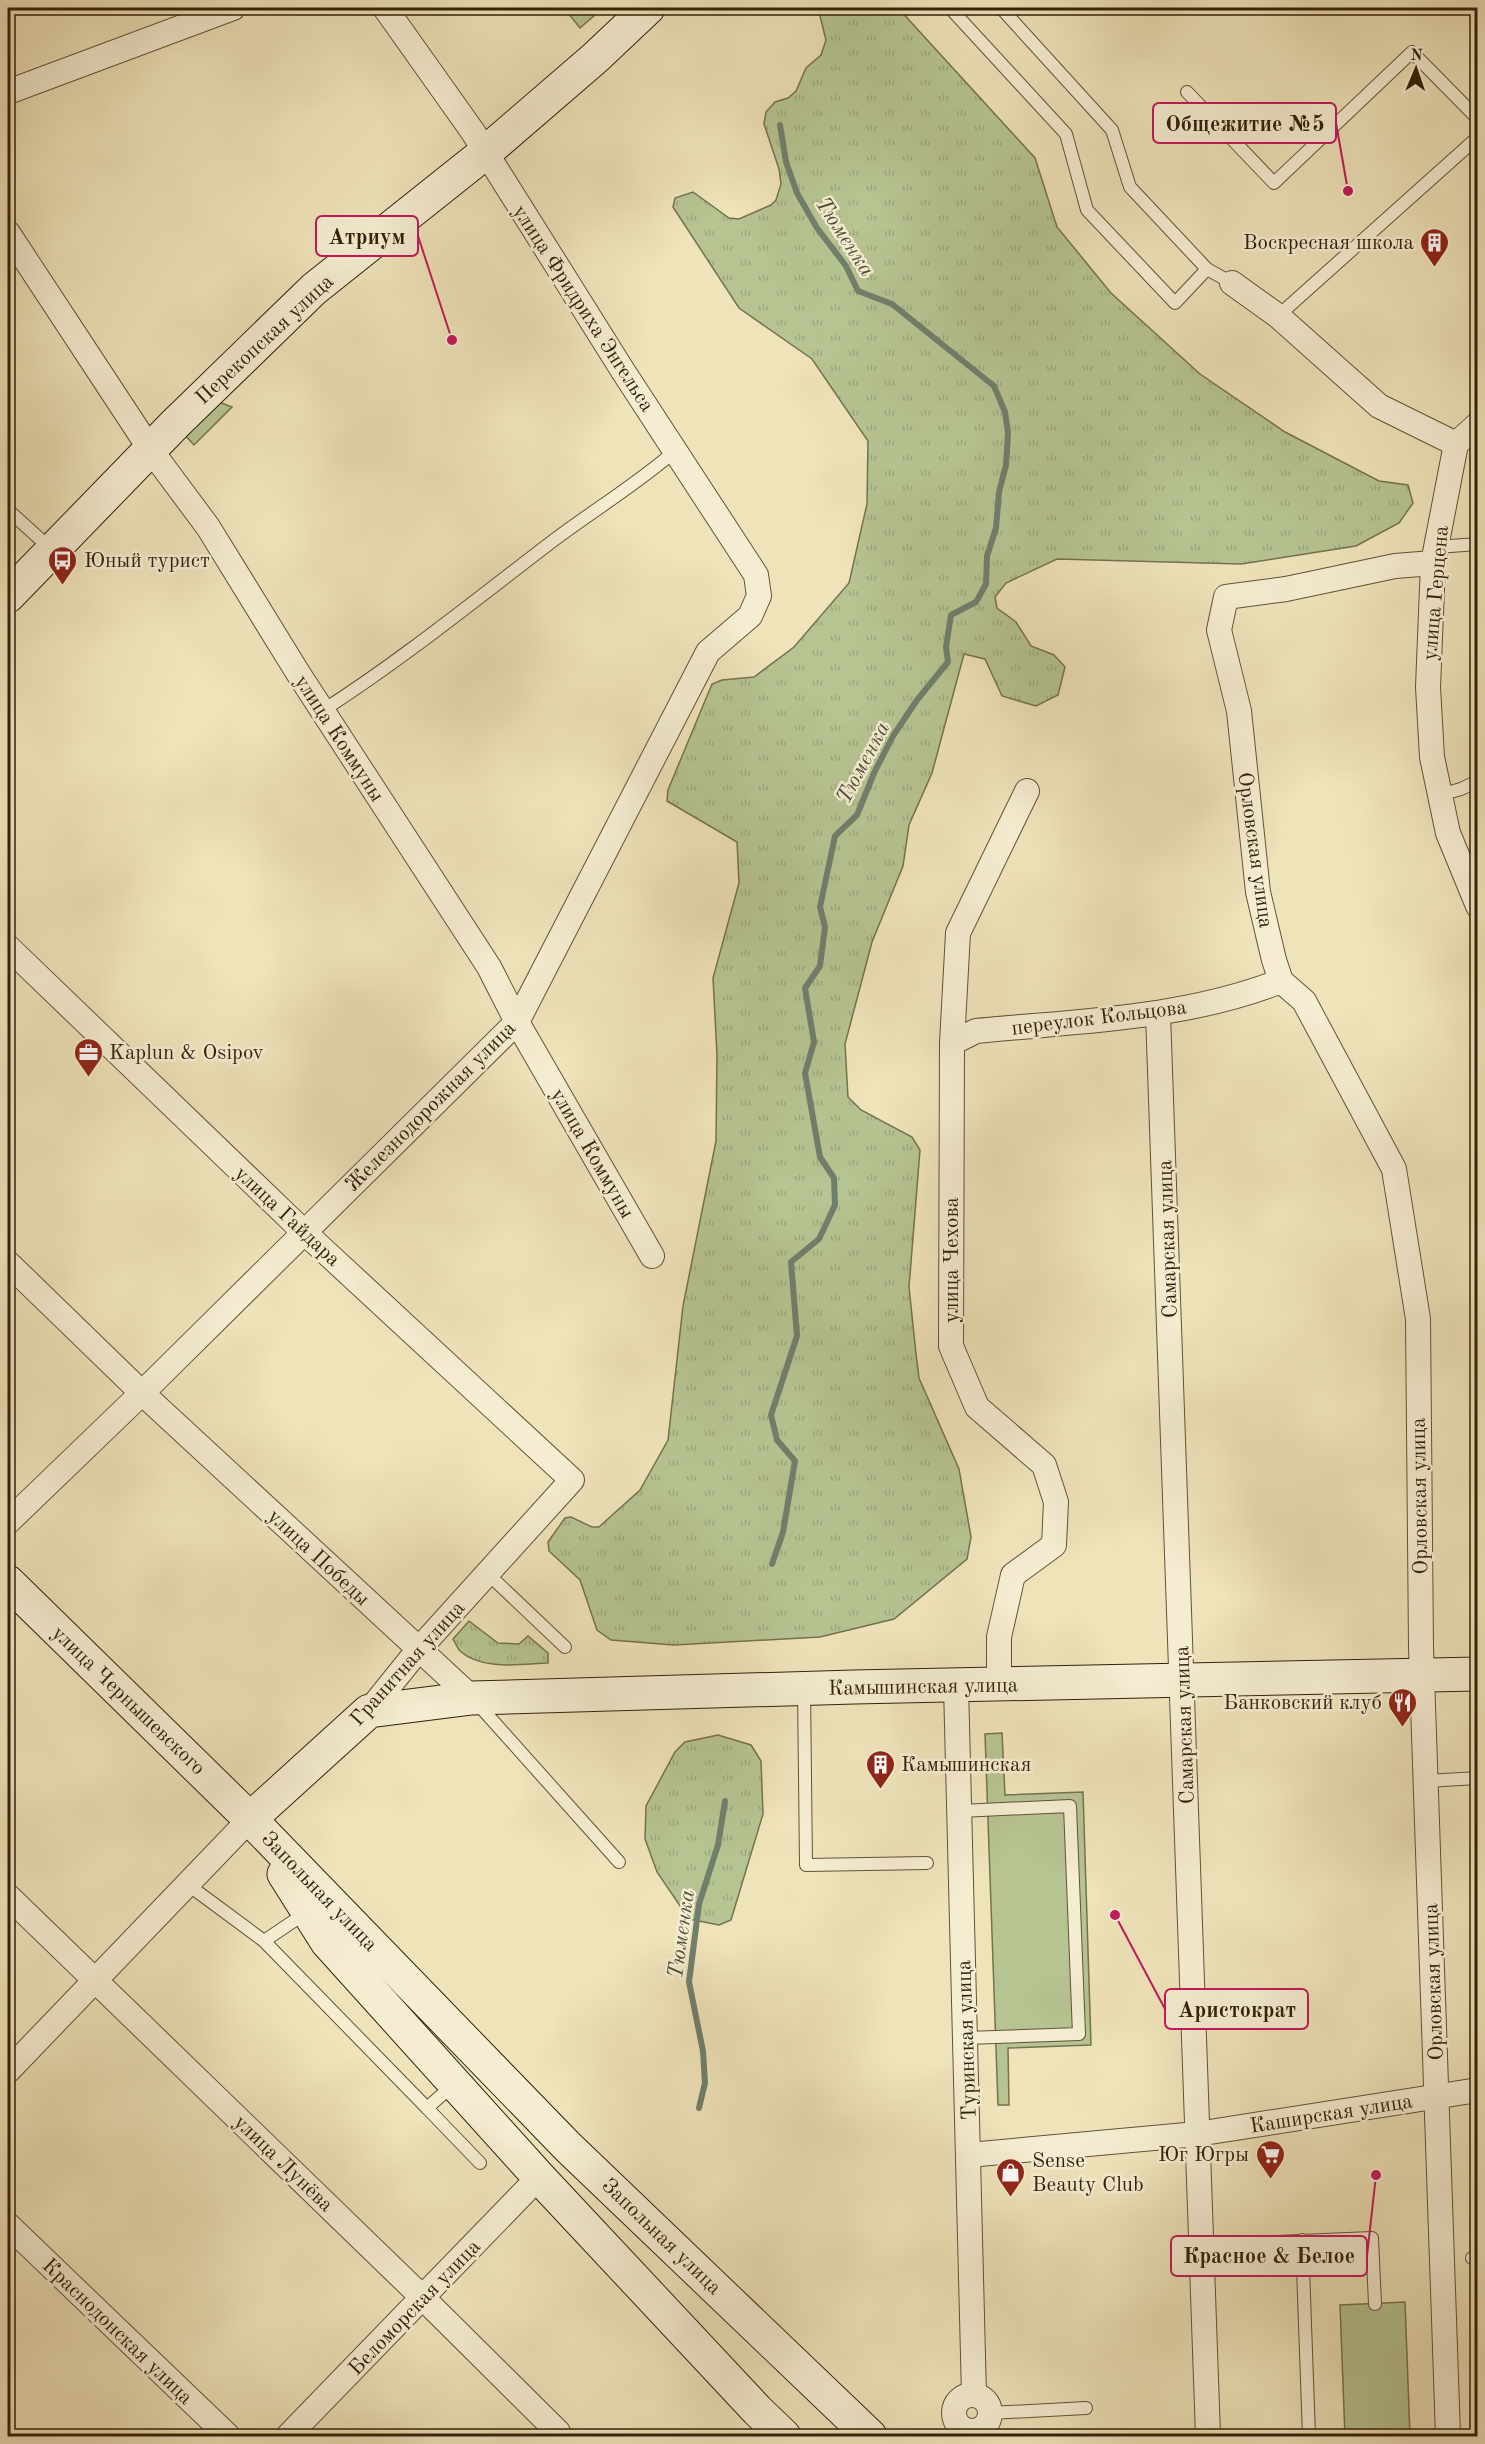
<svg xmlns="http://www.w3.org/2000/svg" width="1485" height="2444" font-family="'Old Standard TT',serif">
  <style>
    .grass { fill: url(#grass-tufts); stroke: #74724e; stroke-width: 1.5 }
    .park { fill: #b6c492; stroke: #74724e; stroke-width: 1.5 }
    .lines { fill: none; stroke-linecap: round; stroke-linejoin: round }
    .stream { stroke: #707f6c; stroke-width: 6 }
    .lane-casing { stroke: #615236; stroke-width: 14 }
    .street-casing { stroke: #615236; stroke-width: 26 }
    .secondary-casing { stroke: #32210a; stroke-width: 35 }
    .lane { stroke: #f5edd2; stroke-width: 12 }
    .street { stroke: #f5edd2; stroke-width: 24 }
    .secondary { stroke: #f5edd2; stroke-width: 33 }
    .labels { text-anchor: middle; stroke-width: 5; stroke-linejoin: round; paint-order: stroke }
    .poi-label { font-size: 21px; fill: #32210a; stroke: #f5edd2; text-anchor: start }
    .street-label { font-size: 21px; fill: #32210a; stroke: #f5edd2 }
    .water-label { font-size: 22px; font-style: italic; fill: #51503b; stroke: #f5edd2 }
    .leader { fill: none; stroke: #c2185b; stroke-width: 2 }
    .callout-dot { fill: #c2185b; stroke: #f5edd2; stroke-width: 2 }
    .callout { fill: #f5edd2; stroke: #c2185b; stroke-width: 2 }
    .callout-label { font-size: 22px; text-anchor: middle; font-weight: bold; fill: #32210a }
  </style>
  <defs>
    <pattern id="grass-tufts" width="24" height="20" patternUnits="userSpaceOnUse" patternTransform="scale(1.5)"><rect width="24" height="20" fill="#b6c492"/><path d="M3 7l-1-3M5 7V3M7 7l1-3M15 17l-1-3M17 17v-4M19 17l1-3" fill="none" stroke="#9da87d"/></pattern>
  </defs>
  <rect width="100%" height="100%" fill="#efe3ba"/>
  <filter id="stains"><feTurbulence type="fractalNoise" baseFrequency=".00333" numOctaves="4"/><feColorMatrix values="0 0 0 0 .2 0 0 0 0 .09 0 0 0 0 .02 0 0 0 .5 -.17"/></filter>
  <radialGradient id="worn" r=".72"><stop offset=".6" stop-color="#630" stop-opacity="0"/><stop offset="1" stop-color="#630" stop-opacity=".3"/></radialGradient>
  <!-- grass -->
  <g class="grass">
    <path d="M564,8H603L580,28Z"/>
    <path d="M818,8H898L1035,158L1057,227L1111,293L1200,374L1285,432L1379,481L1408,485L1413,503L1399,523L1356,546L1241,564L1057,559L1006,583L995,597L997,608L1016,622L1031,646L1054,655L1065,667L1058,695L1036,706L1002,696L985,659L964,654L932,773L909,825L903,866L872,942L845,1044L848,1097L861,1110L912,1137L920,1150L909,1287L916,1354L919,1378L959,1469L971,1537L967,1559L894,1619L820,1637L674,1645L611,1640L597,1630L580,1580L549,1551L548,1542L565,1518L571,1517L592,1527H599L640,1490L668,1440L683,1306L716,1141L717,1055L713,978L739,883L737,842L667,801L668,790L712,684L722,680L754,677L794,647L849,583L867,504L868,441L812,359L739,308L673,207L675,198L693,192L729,218L739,219L771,205L776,200L781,184L779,169L764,124L766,112L775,102L788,98L796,91L806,68L821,55L826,40Z"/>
    <path d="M216,401L232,407L194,445L183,433Z"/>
    <path d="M469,1621L498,1643L519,1644L528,1636L548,1653V1663C522,1664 482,1671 460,1651C457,1648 455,1642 453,1639Z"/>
    <path d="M718,1735L751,1745L761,1761L763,1814L731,1920L719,1925L689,1919L657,1872L645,1839L646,1806L675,1752L685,1742Z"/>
  </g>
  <!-- park -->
  <g class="park">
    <path d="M1002,1733L1005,1795L1083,1792L1091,2045L1008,2048L1009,2105H998L985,1734Z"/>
    <path d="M1405,2302L1410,2436H1345L1340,2305Z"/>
  </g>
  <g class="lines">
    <!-- stream -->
    <g class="stream">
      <path d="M772,1564L783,1532L795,1461L777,1440L771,1415L797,1336L791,1262L819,1239L835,1205L834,1178L820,1157L805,1073L814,1042L805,988L820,966L825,927L820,907L835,836L857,815L874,773L893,736L917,700L948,662L946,647L951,615L976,602L986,584L987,556L996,528L999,492L1006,465L1008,433L1005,412L994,386L892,304L858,291L846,266L817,228L797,193L786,162L780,125"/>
      <path d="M699,2108L705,2083L703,2051L689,1982L699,1904L718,1845L725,1801"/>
    </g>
    <defs>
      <g id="lane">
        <path d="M950,8L1066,134L1087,210L1175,303L1207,269"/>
        <path d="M1001,8L1112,130L1130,187L1207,269L1232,283"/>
        <path d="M1187,92L1274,183L1412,52L1478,119"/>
        <path d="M1278,316L1478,137"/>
        <path d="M8,510L51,549"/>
        <path d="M1436,547L1478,544"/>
        <path d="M322,711C403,659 478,598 554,540C594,510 637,484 675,451"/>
        <path d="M1440,795L1461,789L1478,781"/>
        <path d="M487,1573L565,1647"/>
        <path d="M804,1689L806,1865L927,1863"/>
        <path d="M476,1702L619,1862"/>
        <path d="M1426,1781L1478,1778"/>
        <path d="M960,1811L1070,1806L1079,2034L966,2038"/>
        <path d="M187,1884L264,1941"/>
        <path d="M307,1912L264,1941L427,2108L454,2084"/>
        <path d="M427,2108L480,2163"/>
        <path d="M1302,2240L1309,2436"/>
        <path d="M1201,2245L1372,2238L1375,2304"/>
        <path d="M1472,2258H1478"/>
        <path d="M990,2413L1086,2408"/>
        <path d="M973,2432V2436"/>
      </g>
      <g id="street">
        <path d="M8,92L233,8"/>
        <path d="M8,233L150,449L208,527L298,673L489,967L517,1022L652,1256"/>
        <path d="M1232,283L1278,316L1379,406L1456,444"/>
        <path d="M1456,444L1433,563L1428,687L1432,757L1448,833L1478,906"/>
        <path d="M1456,444L1478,424"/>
        <path d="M1433,563L1395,566L1286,589L1226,597L1219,630L1239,711L1258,892L1274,960L1281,981L1304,1001L1394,1169L1418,1319L1421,1647L1448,2436"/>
        <path d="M8,947L304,1232L572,1480L419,1649L369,1711"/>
        <path d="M1158,1014L1208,2436"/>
        <path d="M952,1043L976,1031C1078,1021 1185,1019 1281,981"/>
        <path d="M8,1263L142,1393L472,1698"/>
        <path d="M8,1522L142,1393L517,1022L708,652L750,616L759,596L756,575L623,371L473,132L385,8"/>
        <path d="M999,1685V1637L1013,1575L1054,1545L1056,1502L1044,1465L977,1407L951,1346L952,1043L958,933L1027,791"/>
        <path d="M956,1686L974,2395"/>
        <path d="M8,1896L423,2298L558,2432"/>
        <path d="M8,2071L250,1819"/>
        <path d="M969,2155L1197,2134L1478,2090"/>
        <path d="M8,2225L228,2436"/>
        <circle cx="972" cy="2413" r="18"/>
        <path d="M288,2436L539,2177"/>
      </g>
      <g id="secondary">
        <path d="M8,596L176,423L314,289L486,152L595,58L648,8"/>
        <path d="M8,1582L250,1819L568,2147L870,2436"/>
        <path d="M250,1819L369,1711L472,1698L854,1687L1478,1674"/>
        <path d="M284,1874L327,1942L539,2177L757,2410L784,2436"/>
      </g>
    </defs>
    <!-- lane casing -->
    <use href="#lane" class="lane-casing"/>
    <!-- street casing -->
    <use href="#street" class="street-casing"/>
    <!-- secondary casing -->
    <use href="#secondary" class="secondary-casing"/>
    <!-- lane -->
    <use href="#lane" class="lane"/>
    <!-- street -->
    <use href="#street" class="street"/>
    <!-- secondary -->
    <use href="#secondary" class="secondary"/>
  </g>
  <!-- icons -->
  <defs>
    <symbol id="building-pin" viewBox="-11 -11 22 30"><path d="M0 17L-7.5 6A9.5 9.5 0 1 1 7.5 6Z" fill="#8f2418" stroke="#f5edd2"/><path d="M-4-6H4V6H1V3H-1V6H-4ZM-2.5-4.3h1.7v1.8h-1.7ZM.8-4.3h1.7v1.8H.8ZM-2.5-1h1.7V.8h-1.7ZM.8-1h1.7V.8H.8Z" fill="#fff"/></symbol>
    <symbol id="bus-pin" viewBox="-11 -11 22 30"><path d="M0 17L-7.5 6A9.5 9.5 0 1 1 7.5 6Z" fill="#8f2418" stroke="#f5edd2"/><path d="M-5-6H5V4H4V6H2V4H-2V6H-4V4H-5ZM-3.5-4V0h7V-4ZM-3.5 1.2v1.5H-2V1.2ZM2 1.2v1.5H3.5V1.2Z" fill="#fff"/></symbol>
    <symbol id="office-pin" viewBox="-11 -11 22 30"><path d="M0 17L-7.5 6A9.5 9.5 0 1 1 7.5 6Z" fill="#8f2418" stroke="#f5edd2"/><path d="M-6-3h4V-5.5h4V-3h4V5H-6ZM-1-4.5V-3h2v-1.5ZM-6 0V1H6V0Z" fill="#fff"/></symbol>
    <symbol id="restaurant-pin" viewBox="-11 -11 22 30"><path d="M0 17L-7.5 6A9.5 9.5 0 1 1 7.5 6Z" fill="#8f2418" stroke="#f5edd2"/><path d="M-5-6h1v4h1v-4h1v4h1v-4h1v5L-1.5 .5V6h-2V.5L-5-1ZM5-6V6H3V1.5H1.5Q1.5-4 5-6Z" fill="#fff"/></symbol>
    <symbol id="supermarket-pin" viewBox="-11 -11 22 30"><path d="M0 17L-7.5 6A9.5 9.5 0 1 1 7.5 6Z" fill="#8f2418" stroke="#f5edd2"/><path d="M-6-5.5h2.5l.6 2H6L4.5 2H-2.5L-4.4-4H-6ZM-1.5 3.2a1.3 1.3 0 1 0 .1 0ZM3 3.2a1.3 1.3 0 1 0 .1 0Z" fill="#fff"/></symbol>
    <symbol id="shop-pin" viewBox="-11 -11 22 30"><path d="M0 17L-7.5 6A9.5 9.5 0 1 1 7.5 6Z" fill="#8f2418" stroke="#f5edd2"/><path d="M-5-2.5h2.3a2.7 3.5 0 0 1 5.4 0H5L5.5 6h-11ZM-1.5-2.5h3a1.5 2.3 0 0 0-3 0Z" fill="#fff"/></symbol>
  </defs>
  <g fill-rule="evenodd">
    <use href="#building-pin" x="1418" y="226" width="33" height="45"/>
    <use href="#bus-pin" x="46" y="544" width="33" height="45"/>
    <use href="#office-pin" x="72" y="1036" width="33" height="45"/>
    <use href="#restaurant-pin" x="1386" y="1686" width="33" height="45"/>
    <use href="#building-pin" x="864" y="1748" width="33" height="45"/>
    <use href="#supermarket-pin" x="1254" y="2138" width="33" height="45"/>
    <use href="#shop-pin" x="994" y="2156" width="33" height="45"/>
  </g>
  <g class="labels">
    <!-- poi labels -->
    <g class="poi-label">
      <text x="1414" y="249" text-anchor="end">Воскресная школа</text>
      <text x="84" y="567">Юный турист</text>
      <text x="109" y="1059">Kaplun &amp; Osipov</text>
      <text x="1382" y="1709" text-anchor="end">Банковский клуб</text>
      <text x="901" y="1771">Камышинская</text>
      <text x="1249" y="2161" text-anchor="end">Юг Югры</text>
      <text x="1032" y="2167">Sense<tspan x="1032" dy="24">Beauty Club</tspan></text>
    </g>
    <!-- street labels -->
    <g class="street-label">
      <text transform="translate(584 308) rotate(57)" y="7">улица Фридриха Энгельса</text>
      <text transform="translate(264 339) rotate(-43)" y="7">Перекопская улица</text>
      <text transform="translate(1435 593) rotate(-85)" y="7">улица Герцена</text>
      <text transform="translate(340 738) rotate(57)" y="7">улица Коммуны</text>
      <text transform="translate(1256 850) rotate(82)" y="7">Орловская улица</text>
      <text transform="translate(1099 1017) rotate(-7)" y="7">переулок Кольцова</text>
      <text transform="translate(430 1106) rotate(-45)" y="7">Железнодорожная улица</text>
      <text transform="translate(593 1153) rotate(60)" y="7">улица Коммуны</text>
      <text transform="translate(288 1216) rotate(43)" y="7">улица Гайдара</text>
      <text transform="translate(1167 1239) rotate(-92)" y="7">Самарская улица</text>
      <text transform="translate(951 1260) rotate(-90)" y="7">улица Чехова</text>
      <text transform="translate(1419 1496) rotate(-91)" y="7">Орловская улица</text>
      <text transform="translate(319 1557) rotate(43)" y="7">улица Победы</text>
      <text transform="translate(407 1663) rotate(-48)" y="7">Гранитная улица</text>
      <text transform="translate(923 1686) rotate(-1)" y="7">Камышинская улица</text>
      <text transform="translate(129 1700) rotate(44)" y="7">улица Чернышевского</text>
      <text transform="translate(1184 1725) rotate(-92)" y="7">Самарская улица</text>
      <text transform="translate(320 1891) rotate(46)" y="7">Запольная улица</text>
      <text transform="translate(1433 1982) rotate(-92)" y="7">Орловская улица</text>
      <text transform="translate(966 2040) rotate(-92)" y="7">Туринская улица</text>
      <text transform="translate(1331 2113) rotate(-9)" y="7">Каширская улица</text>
      <text transform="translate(284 2163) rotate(44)" y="7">улица Лунёва</text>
      <text transform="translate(662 2236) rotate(44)" y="7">Запольная улица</text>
      <text transform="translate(414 2307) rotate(-46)" y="7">Беломорская улица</text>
      <text transform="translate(118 2331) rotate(44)" y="7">Краснодонская улица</text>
    </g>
    <!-- water labels -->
    <g class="water-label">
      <text transform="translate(846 236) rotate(57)" y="8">Тюменка</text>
      <text transform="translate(862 762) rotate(-62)" y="8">Тюменка</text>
      <text transform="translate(680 1934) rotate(-82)" y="8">Тюменка</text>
    </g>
  </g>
  <!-- callouts -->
  <path class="leader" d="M1348 191L1336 123M452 340L418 236M1115 1915L1165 2009M1376 2175L1367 2256"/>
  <g class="callout-dot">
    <circle cx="1348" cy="191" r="6"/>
    <circle cx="452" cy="340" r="6"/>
    <circle cx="1115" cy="1915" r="6"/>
    <circle cx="1376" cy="2175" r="6"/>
  </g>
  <g class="callout">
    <rect x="1153" y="103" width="183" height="40" rx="6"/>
    <rect x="316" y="216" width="102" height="40" rx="6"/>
    <rect x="1165" y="1989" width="143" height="40" rx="6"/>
    <rect x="1171" y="2236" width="196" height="40" rx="6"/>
  </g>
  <g class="callout-label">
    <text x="1245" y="131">Общежитие №5</text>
    <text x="367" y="244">Атриум</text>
    <text x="1237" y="2017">Аристократ</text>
    <text x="1269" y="2263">Красное &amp; Белое</text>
  </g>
  <!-- margin -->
  <rect width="1485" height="2444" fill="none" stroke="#efe3ba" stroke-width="30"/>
  <rect x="9" y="9" width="1467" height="2426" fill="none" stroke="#32210a" stroke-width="3"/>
  <rect x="15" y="15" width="1455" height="2414" fill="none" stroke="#32210a" stroke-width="1.5"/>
  <!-- north arrow -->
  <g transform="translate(1416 69) rotate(2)" stroke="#f5edd2" stroke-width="4.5" paint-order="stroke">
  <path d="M0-4.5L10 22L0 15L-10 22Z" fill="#32210a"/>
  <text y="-9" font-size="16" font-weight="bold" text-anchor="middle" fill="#32210a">N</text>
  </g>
  <rect width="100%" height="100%" filter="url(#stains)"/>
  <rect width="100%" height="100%" fill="url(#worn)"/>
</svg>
